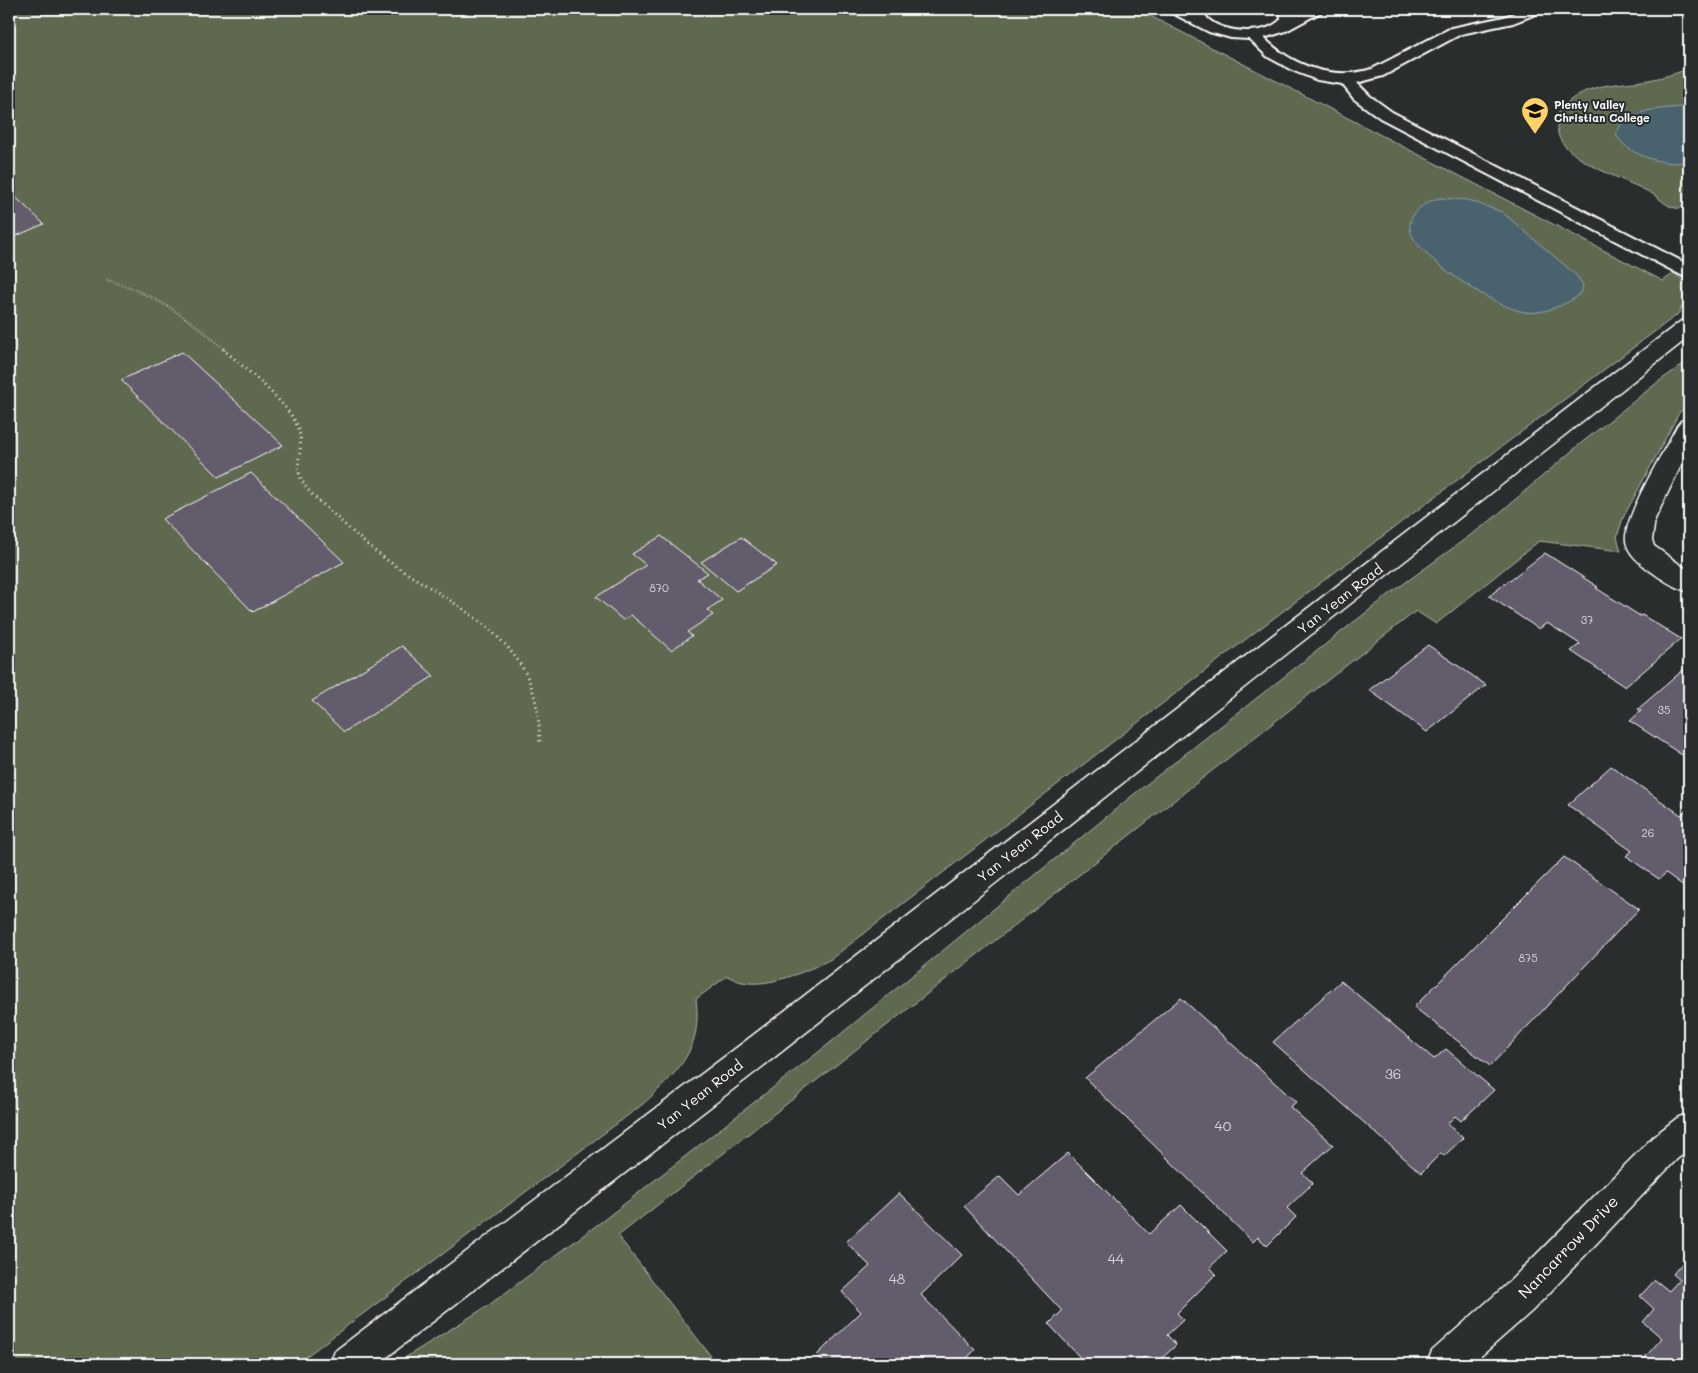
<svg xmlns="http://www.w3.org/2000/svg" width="1698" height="1373" font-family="Mali,sans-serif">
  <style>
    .green { fill: #5f6950; stroke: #afb4a8 }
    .water { fill: #49626d; stroke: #92a1a7 }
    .building { fill: #635b6c; stroke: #fff }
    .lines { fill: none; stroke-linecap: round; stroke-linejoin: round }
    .service-casing { stroke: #fff; stroke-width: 4 }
    .minor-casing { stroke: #fff; stroke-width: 3 }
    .secondary-casing { stroke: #fff; stroke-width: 3 }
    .path-far1 { stroke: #fff; stroke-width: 2.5; stroke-dasharray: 0.5 2.5; stroke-linecap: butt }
    .path { stroke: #fff; stroke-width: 3; stroke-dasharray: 1 4; stroke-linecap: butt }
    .service { fill: #2a2d2e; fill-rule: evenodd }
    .minor { fill: #2a2d2e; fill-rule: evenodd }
    .secondary { fill: #2a2d2e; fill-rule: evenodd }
    .labels { text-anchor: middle; stroke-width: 4; stroke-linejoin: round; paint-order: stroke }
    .far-poi-label { font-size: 11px; font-weight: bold; fill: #fff; stroke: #2a2d2e; text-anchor: start }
    .number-label { font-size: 11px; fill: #d8d6da }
    .street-label { font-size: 14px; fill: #fff; stroke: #2a2d2e }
    .near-number-label { font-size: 14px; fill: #d8d6da }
    .near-street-label { font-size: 16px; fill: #fff; stroke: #2a2d2e }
  </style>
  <rect width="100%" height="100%" fill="#2a2d2e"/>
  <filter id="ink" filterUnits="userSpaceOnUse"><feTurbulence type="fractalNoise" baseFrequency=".02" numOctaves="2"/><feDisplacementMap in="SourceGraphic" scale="10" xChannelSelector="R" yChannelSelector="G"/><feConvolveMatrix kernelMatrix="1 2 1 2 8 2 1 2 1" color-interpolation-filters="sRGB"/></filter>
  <g filter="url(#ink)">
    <!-- green -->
    <g class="green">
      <path d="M9,9H1137L1663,281L1674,273L1686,283L1689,295L1678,314L1254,633L831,959C807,971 769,988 742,982C737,981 732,978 727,976L696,999C703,1049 678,1072 643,1104L296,1364H9Z"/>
      <path d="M1689,68V203C1684,207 1680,209 1675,208C1665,206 1658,196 1649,192C1624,179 1578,165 1561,141C1557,135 1556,122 1558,115C1558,112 1562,109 1564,106C1586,82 1620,85 1649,80C1663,77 1676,74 1689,68Z"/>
      <path d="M1689,360V403L1679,413L1623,518L1617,537L1621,551L1539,541L1436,624L1416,611L618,1236L717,1364H395L489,1305L605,1219L825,1047L1138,791L1391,593L1490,521L1580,444L1658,382Z"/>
    </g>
    <!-- water -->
    <g class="water">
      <path d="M1689,106V150L1683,162C1663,166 1625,154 1616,134L1625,117L1651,110Z"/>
      <path d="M1439,198L1468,200L1502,212L1575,274L1583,285C1582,294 1575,299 1566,303C1553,309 1539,314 1525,312C1496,308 1430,264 1414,239C1401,219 1421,203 1439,198Z"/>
    </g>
    <!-- building -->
    <g class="building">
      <path d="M9,191L44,224L9,239Z"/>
      <path d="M182,352L283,445L219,477L121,380Z"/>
      <path d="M251,473L344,562L253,612L162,519Z"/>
      <path d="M661,536L708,573L697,579L722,600L707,610L713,615L687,632L692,636L671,650L631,615L623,620L596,597L646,565L632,554Z"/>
      <path d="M741,537L777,565L736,591L701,562Z"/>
      <path d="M1545,553L1598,587L1596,588L1640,616L1642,615L1681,639L1625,687L1571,651L1580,644L1547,623L1539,629L1489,596Z"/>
      <path d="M1428,645L1486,685L1427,732L1369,690Z"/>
      <path d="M402,646L434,676L344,732L312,701Z"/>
      <path d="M1689,665V749L1682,755L1630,721L1641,711L1638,709Z"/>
      <path d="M1611,766L1681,815L1688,809L1689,810V890L1666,873L1659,879L1626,856L1632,851L1568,805Z"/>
      <path d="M1564,857L1639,909L1490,1066L1414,1007Z"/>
      <path d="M1341,981L1434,1059L1446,1049L1494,1090L1461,1121L1455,1116L1447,1124L1463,1138L1444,1156L1441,1153L1421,1173L1273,1042Z"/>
      <path d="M1181,998L1296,1102L1290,1107L1333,1145L1302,1173L1313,1183L1287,1208L1296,1217L1267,1246L1258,1237L1253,1242L1085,1078Z"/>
      <path d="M1068,1153L1149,1234L1181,1205L1227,1251L1210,1267L1216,1274L1177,1313L1183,1320L1167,1335L1176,1345L1156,1364H1151L1144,1357L1136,1364H1086L1049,1324L1062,1311L964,1206L1000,1176L1019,1195Z"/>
      <path d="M899,1193L962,1255L921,1295L975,1350L961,1364H826L817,1355L861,1312L842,1292L870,1266L846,1242Z"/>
      <path d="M1689,1255V1288L1673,1274Z"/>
      <path d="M1680,1279L1689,1288V1364H1639L1662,1338L1643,1322L1654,1309L1640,1296L1655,1280L1669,1291Z"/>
    </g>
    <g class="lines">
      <defs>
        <path id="service" d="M1168,9H1202C1204,12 1205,16 1208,19C1225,34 1266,36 1281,19L1280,9H1294L1295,14L1306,9H1323L1321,12L1286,31L1264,38C1292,66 1333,81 1372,69L1451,28L1504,17L1524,9H1543L1541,12L1513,23L1461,34L1383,76L1357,83L1370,96L1392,112L1689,265V277L1683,276L1380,118L1354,99L1342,84L1317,80L1294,71L1268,57L1249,39L1231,38L1209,32L1170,12Z"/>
        <g id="minor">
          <path d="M1689,418V449L1655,519L1652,540L1654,546L1689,571V592C1675,588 1661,579 1649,570C1639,562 1628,554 1626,541C1623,517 1665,450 1677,426L1681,421Z"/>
          <path d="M1689,1113V1150L1677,1159L1532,1311L1472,1364H1427L1432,1351L1506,1285L1653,1137L1677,1118Z"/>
        </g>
        <path id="secondary" d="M1689,319V337L776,1056L378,1364H330L335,1351L752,1036L1681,321Z"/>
      </defs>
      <!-- service casing -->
      <use href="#service" class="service-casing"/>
      <!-- minor casing -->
      <use href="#minor" class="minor-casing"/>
      <!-- secondary casing -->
      <use href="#secondary" class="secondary-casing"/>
      <!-- path-far1 -->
      <path class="path-far1" d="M107,280C153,293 190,318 225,350"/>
      <!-- path -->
      <path class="path" d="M223,349C243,367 290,404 298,428C307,454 287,466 310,492C317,500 325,506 332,513C350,529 367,546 387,560C434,593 506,625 529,681C538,702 539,722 540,744"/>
      <!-- service -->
      <use href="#service" class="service"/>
      <!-- minor -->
      <use href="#minor" class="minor"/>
      <!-- secondary -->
      <use href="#secondary" class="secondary"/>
    </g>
  </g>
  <!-- icons -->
  <defs>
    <symbol id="school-pin" viewBox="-11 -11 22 30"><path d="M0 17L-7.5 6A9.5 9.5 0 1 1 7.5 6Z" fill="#ffd166" stroke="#2a2d2e"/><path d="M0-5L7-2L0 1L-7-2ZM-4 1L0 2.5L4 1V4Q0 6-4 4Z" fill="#111"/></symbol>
  </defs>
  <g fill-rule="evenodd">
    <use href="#school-pin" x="1519" y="95" width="32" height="43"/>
  </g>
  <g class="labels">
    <!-- far-poi labels -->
    <g class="far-poi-label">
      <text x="1554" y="109">Plenty Valley<tspan x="1554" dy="13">Christian College</tspan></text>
    </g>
    <!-- number labels -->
    <g class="number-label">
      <text x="659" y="592">870</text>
      <text x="1587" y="624">37</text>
      <text x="1664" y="714">35</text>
      <text x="1648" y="837">26</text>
      <text x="1528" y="962">875</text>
    </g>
    <!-- street labels -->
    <g class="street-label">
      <text transform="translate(1340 599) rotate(-38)" y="5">Yan Yean Road</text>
      <text transform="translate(1020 847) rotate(-38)" y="5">Yan Yean Road</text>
      <text transform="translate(700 1095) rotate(-38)" y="5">Yan Yean Road</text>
    </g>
    <!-- near-number labels -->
    <g class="near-number-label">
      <text x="1393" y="1079">36</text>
      <text x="1223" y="1131">40</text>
      <text x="1116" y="1264">44</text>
      <text x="897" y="1284">48</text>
    </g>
    <!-- near-street labels -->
    <g class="near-street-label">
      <text transform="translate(1568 1247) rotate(-46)" y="6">Nancarrow Drive</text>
    </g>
  </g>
  <!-- margin -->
  <rect width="1698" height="1373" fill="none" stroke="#2a2d2e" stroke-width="30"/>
  <rect x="15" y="15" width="1668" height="1343" fill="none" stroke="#fff" stroke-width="2" filter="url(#ink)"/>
</svg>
